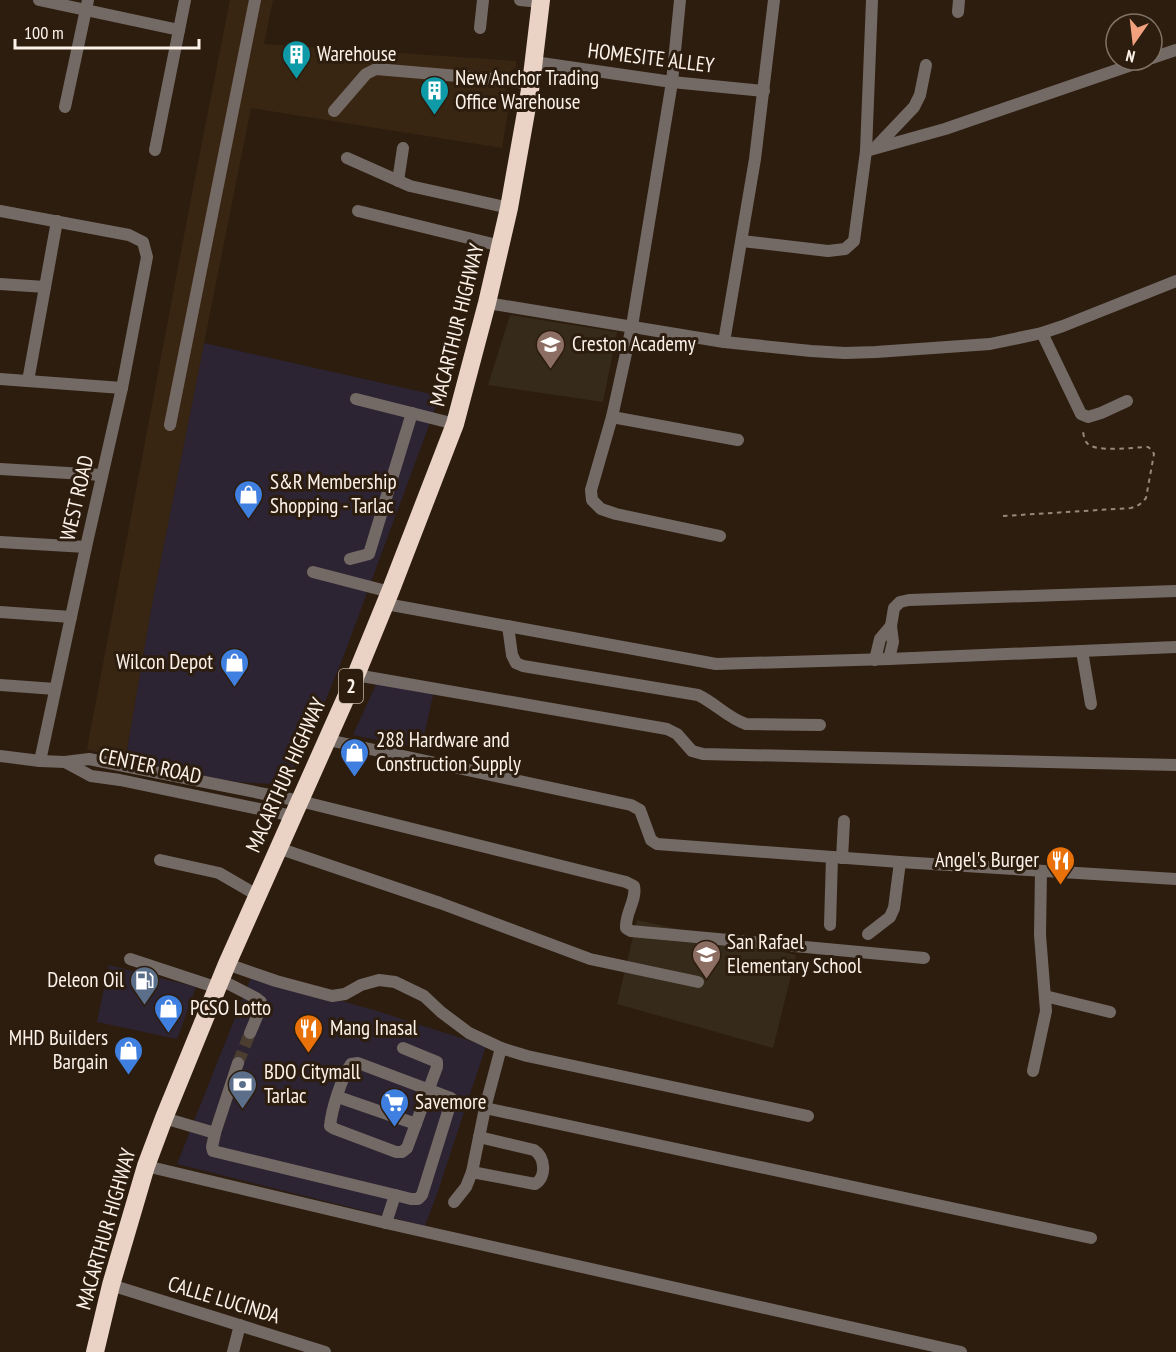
<svg xmlns="http://www.w3.org/2000/svg" width="1176" height="1352" font-family="'PT Sans Narrow',sans-serif">
  <style>
    .commercial { fill: #2d2433 }
    .built { fill: #392612 }
    .education { fill: #362a1b }
    .lines { fill: none; stroke-linecap: round; stroke-linejoin: round }
    .minor-tunnel { stroke: #4b3d30; stroke-width: 12; stroke-dasharray: 12 6; stroke-linecap: butt }
    .path { stroke: #95897d; stroke-width: 2; stroke-dasharray: 4.5 4.5; stroke-linecap: butt }
    .minor { stroke: #746a65; stroke-width: 12 }
    .highway { stroke: #ead2c4; stroke-width: 18 }
    .labels { text-anchor: middle; stroke-width: 6; stroke-linejoin: round; paint-order: stroke }
    .shield { fill: #2c1d0f; stroke: #beb2a8; stroke-width: 1.5 }
    .shield-label { font-size: 20px; font-weight: bold; fill: #fcf2e9 }
    .poi-label { font-size: 21px; fill: #fcf2e9; stroke: #2c1d0f; text-anchor: start }
    .street-label { font-size: 21px; fill: #fcf2e9; stroke: #2c1d0f }
  </style>
  <rect width="100%" height="100%" fill="#2c1d0f"/>
  <!-- commercial -->
  <g class="commercial">
    <path d="M204,343L440,396L342,660L319,716L288,779L273,784L239,782L209,777L125,761L151,609Z"/>
    <path d="M378,680L434,691L421,749L353,735Z"/>
    <path d="M109,965L196,987L177,1039L97,1022Z"/>
    <path d="M252,975L377,1011L486,1046L437,1194L425,1226L177,1164Z"/>
  </g>
  <!-- built -->
  <path class="built" d="M230,0H273L264,44L516,61V68L506,74L504,86L510,99L502,148L251,108L151,609L125,761L87,749L193,188Z"/>
  <!-- education -->
  <g class="education">
    <path d="M510,315L617,332L603,402L488,385Z"/>
    <path d="M637,920L796,955L773,1048L617,1004Z"/>
  </g>
  <g class="lines">
    <!-- minor-tunnel -->
    <path class="minor-tunnel" d="M238,1063L250,1033"/>
    <!-- path -->
    <path class="path" d="M1003,516L1131,508C1138,506 1141,504 1146,498L1154,454L1152,450L1148,447C1136,447 1094,453 1087,443C1084,440 1083,433 1083,429"/>
    <!-- minor -->
    <g class="minor">
      <path d="M39,0L179,30"/>
      <path d="M520,0L541,2"/>
      <path d="M680,0L672,82L632,326L612,417L591,490L592,500L601,509L616,514L720,536"/>
      <path d="M958,12L959,0"/>
      <path d="M480,28L483,0"/>
      <path d="M1152,58L1176,50"/>
      <path d="M534,62L672,82L764,91"/>
      <path d="M65,107L88,0"/>
      <path d="M334,111L366,74L376,69L505,80L531,84"/>
      <path d="M876,147L914,107L920,95L926,65"/>
      <path d="M155,150L185,0"/>
      <path d="M866,151L945,129L1146,60"/>
      <path d="M347,158L410,186L509,208"/>
      <path d="M398,181L403,148"/>
      <path d="M0,211L129,235L143,242L147,257L122,388L86,547L40,761"/>
      <path d="M358,211L501,246"/>
      <path d="M742,241L828,251L845,249L854,241L866,151L872,0"/>
      <path d="M0,284L45,287"/>
      <path d="M487,303L724,342L811,351L845,353L876,352L990,344L1042,333L1063,326L1176,281"/>
      <path d="M1042,333L1081,414L1088,417L1101,413L1127,401"/>
      <path d="M724,342L755,159L774,0"/>
      <path d="M0,379L122,388"/>
      <path d="M28,381L57,221"/>
      <path d="M356,399L455,424"/>
      <path d="M612,417L738,440"/>
      <path d="M170,425L255,0"/>
      <path d="M0,469L102,475"/>
      <path d="M0,542L86,547"/>
      <path d="M350,559L369,554L412,413"/>
      <path d="M313,572L390,592"/>
      <path d="M386,604L716,664L889,659L1176,647"/>
      <path d="M0,612L71,617"/>
      <path d="M508,626L512,655L516,663L523,666L698,695C715,703 728,718 746,724L820,725"/>
      <path d="M1082,651L1091,704"/>
      <path d="M889,659L893,642L891,626L894,608L900,602L909,600L1176,591"/>
      <path d="M875,660L880,639L891,626"/>
      <path d="M356,675L667,729L677,734L692,751L703,754L1176,765"/>
      <path d="M0,685L55,689"/>
      <path d="M328,740L631,805L640,810L651,840L657,844L900,862L1176,879"/>
      <path d="M0,756L40,761L65,762L91,776L120,780L293,816"/>
      <path d="M65,762L89,759L300,801L626,882L634,886C637,900 625,913 626,928L631,931L924,958"/>
      <path d="M278,848L440,903L590,959L698,982"/>
      <path d="M842,858L844,821"/>
      <path d="M160,860L219,873L257,895"/>
      <path d="M830,925L832,857"/>
      <path d="M868,934L890,917L894,908L900,862"/>
      <path d="M130,959L218,988"/>
      <path d="M227,964L276,981L332,996L345,994L361,985L379,980L395,982L424,996L441,1012L469,1033L501,1048L527,1056L808,1116"/>
      <path d="M221,980L256,998L261,1002V1007L250,1033"/>
      <path d="M1045,996L1110,1012"/>
      <path d="M238,1063L215,1133L212,1147L213,1151L395,1195L411,1199H418L422,1195L451,1102V1098L358,1063L351,1064C341,1079 332,1108 330,1126L335,1129L396,1152H402L407,1148L437,1067V1062L403,1048"/>
      <path d="M1033,1071L1046,1011L1040,935L1041,871"/>
      <path d="M338,1097L416,1124"/>
      <path d="M485,1108L1091,1238"/>
      <path d="M164,1118L215,1133"/>
      <path d="M146,1166L386,1223L961,1352"/>
      <path d="M472,1172L535,1184C547,1177 545,1157 534,1150L479,1137"/>
      <path d="M454,1202L466,1187L472,1172L485,1108L501,1048"/>
      <path d="M386,1223L395,1195"/>
      <path d="M111,1285L325,1352"/>
      <path d="M233,1352L240,1325"/>
    </g>
    <!-- highway -->
    <path class="highway" d="M95,1352L111,1285L146,1166L164,1118L227,964L356,675L390,592L455,424L487,303L509,208L531,84L541,0"/>
  </g>
  <!-- icons -->
  <defs>
    <symbol id="building-pin" viewBox="-11 -11 22 30"><path d="M0 17L-7.5 6A9.5 9.5 0 1 1 7.5 6Z" fill="#0f9aa8" stroke="#2c1d0f"/><path d="M-4-6H4V6H1V3H-1V6H-4ZM-2.5-4.3h1.7v1.8h-1.7ZM.8-4.3h1.7v1.8H.8ZM-2.5-1h1.7V.8h-1.7ZM.8-1h1.7V.8H.8Z" fill="#fff"/></symbol>
    <symbol id="school-pin" viewBox="-11 -11 22 30"><path d="M0 17L-7.5 6A9.5 9.5 0 1 1 7.5 6Z" fill="#8d6e63" stroke="#2c1d0f"/><path d="M0-5L7-2L0 1L-7-2ZM-4 1L0 2.5L4 1V4Q0 6-4 4Z" fill="#fff"/></symbol>
    <symbol id="shop-pin" viewBox="-11 -11 22 30"><path d="M0 17L-7.5 6A9.5 9.5 0 1 1 7.5 6Z" fill="#3f7fe0" stroke="#2c1d0f"/><path d="M-5-2.5h2.3a2.7 3.5 0 0 1 5.4 0H5L5.5 6h-11ZM-1.5-2.5h3a1.5 2.3 0 0 0-3 0Z" fill="#fff"/></symbol>
    <symbol id="restaurant-pin" viewBox="-11 -11 22 30"><path d="M0 17L-7.5 6A9.5 9.5 0 1 1 7.5 6Z" fill="#e8710a" stroke="#2c1d0f"/><path d="M-5-6h1v4h1v-4h1v4h1v-4h1v5L-1.5 .5V6h-2V.5L-5-1ZM5-6V6H3V1.5H1.5Q1.5-4 5-6Z" fill="#fff"/></symbol>
    <symbol id="fuel-pin" viewBox="-11 -11 22 30"><path d="M0 17L-7.5 6A9.5 9.5 0 1 1 7.5 6Z" fill="#5c6f8a" stroke="#2c1d0f"/><path d="M-5.5-6h7V0h2V4h1.3V-2.5L3-4.5l.8-.8L6-3V5H2.5V1h-1V6h-7ZM-4.2-4.7v3.2H.2V-4.7Z" fill="#fff"/></symbol>
    <symbol id="bank-pin" viewBox="-11 -11 22 30"><path d="M0 17L-7.5 6A9.5 9.5 0 1 1 7.5 6Z" fill="#5c6f8a" stroke="#2c1d0f"/><path d="M-6-4H6V4H-6ZM0-2.3a2.3 2.3 0 1 0 0 4.6a2.3 2.3 0 1 0 0-4.6Z" fill="#fff"/></symbol>
    <symbol id="supermarket-pin" viewBox="-11 -11 22 30"><path d="M0 17L-7.5 6A9.5 9.5 0 1 1 7.5 6Z" fill="#3f7fe0" stroke="#2c1d0f"/><path d="M-6-5.5h2.5l.6 2H6L4.5 2H-2.5L-4.4-4H-6ZM-1.5 3.2a1.3 1.3 0 1 0 .1 0ZM3 3.2a1.3 1.3 0 1 0 .1 0Z" fill="#fff"/></symbol>
  </defs>
  <g fill-rule="evenodd">
    <use href="#building-pin" x="280" y="38" width="33" height="45"/>
    <use href="#building-pin" x="418" y="74" width="33" height="45"/>
    <use href="#school-pin" x="534" y="328" width="33" height="45"/>
    <use href="#shop-pin" x="232" y="478" width="33" height="45"/>
    <use href="#shop-pin" x="218" y="646" width="33" height="45"/>
    <use href="#shop-pin" x="338" y="736" width="33" height="45"/>
    <use href="#restaurant-pin" x="1044" y="844" width="33" height="45"/>
    <use href="#school-pin" x="690" y="938" width="33" height="45"/>
    <use href="#fuel-pin" x="128" y="964" width="33" height="45"/>
    <use href="#shop-pin" x="152" y="992" width="33" height="45"/>
    <use href="#restaurant-pin" x="292" y="1012" width="33" height="45"/>
    <use href="#shop-pin" x="112" y="1034" width="33" height="45"/>
    <use href="#bank-pin" x="226" y="1068" width="33" height="45"/>
    <use href="#supermarket-pin" x="378" y="1086" width="33" height="45"/>
  </g>
  <g class="labels">
    <!-- shield labels -->
    <rect class="shield" x="339" y="669" width="24" height="34" rx="4.5"/>
    <g class="shield-label">
      <text x="351" y="693">2</text>
    </g>
    <!-- poi labels -->
    <g class="poi-label">
      <text x="317" y="61">Warehouse</text>
      <text x="455" y="85">New Anchor Trading<tspan x="455" dy="24">Office Warehouse</tspan></text>
      <text x="572" y="351">Creston Academy</text>
      <text x="270" y="489">S&amp;R Membership<tspan x="270" dy="24">Shopping - Tarlac</tspan></text>
      <text x="213" y="669" text-anchor="end">Wilcon Depot</text>
      <text x="376" y="747">288 Hardware and<tspan x="376" dy="24">Construction Supply</tspan></text>
      <text x="1039" y="867" text-anchor="end">Angel's Burger</text>
      <text x="727" y="949">San Rafael<tspan x="727" dy="24">Elementary School</tspan></text>
      <text x="124" y="987" text-anchor="end">Deleon Oil</text>
      <text x="190" y="1015">PCSO Lotto</text>
      <text x="330" y="1035">Mang Inasal</text>
      <text x="108" y="1045" text-anchor="end">MHD Builders<tspan x="108" dy="24">Bargain</tspan></text>
      <text x="264" y="1079">BDO Citymall<tspan x="264" dy="24">Tarlac</tspan></text>
      <text x="415" y="1109">Savemore</text>
    </g>
    <!-- street labels -->
    <g class="street-label">
      <text transform="translate(651 58) rotate(7)" y="7">HOMESITE ALLEY</text>
      <text transform="translate(457 325) rotate(-76)" y="7">MACARTHUR HIGHWAY</text>
      <text transform="translate(77 498) rotate(-77)" y="7">WEST ROAD</text>
      <text transform="translate(150 766) rotate(12)" y="7">CENTER ROAD</text>
      <text transform="translate(286 775) rotate(-66)" y="7">MACARTHUR HIGHWAY</text>
      <text transform="translate(106 1229) rotate(-74)" y="7">MACARTHUR HIGHWAY</text>
      <text transform="translate(224 1300) rotate(17)" y="7">CALLE LUCINDA</text>
    </g>
  </g>
  <!-- north arrow -->
  <g transform="translate(1134 42) rotate(194)"><circle r="28" fill="#2c1d0f" stroke="#7f7266" stroke-width="1.5"/>
  <path d="M0-4.5L10 22L0 15L-10 22Z" fill="#f1a17d"/>
  <text y="-9" font-size="16" font-weight="bold" text-anchor="middle" fill="#fcf2e9">N</text>
  </g>
  <!-- scale -->
  <path d="M15 39v9h184v-9" fill="none" stroke="#fcf2e9" stroke-width="3"/>
  <text x="24" y="39" font-size="18" fill="#fcf2e9" stroke="#2c1d0f" stroke-width="4.5" paint-order="stroke">100 m</text>
</svg>
